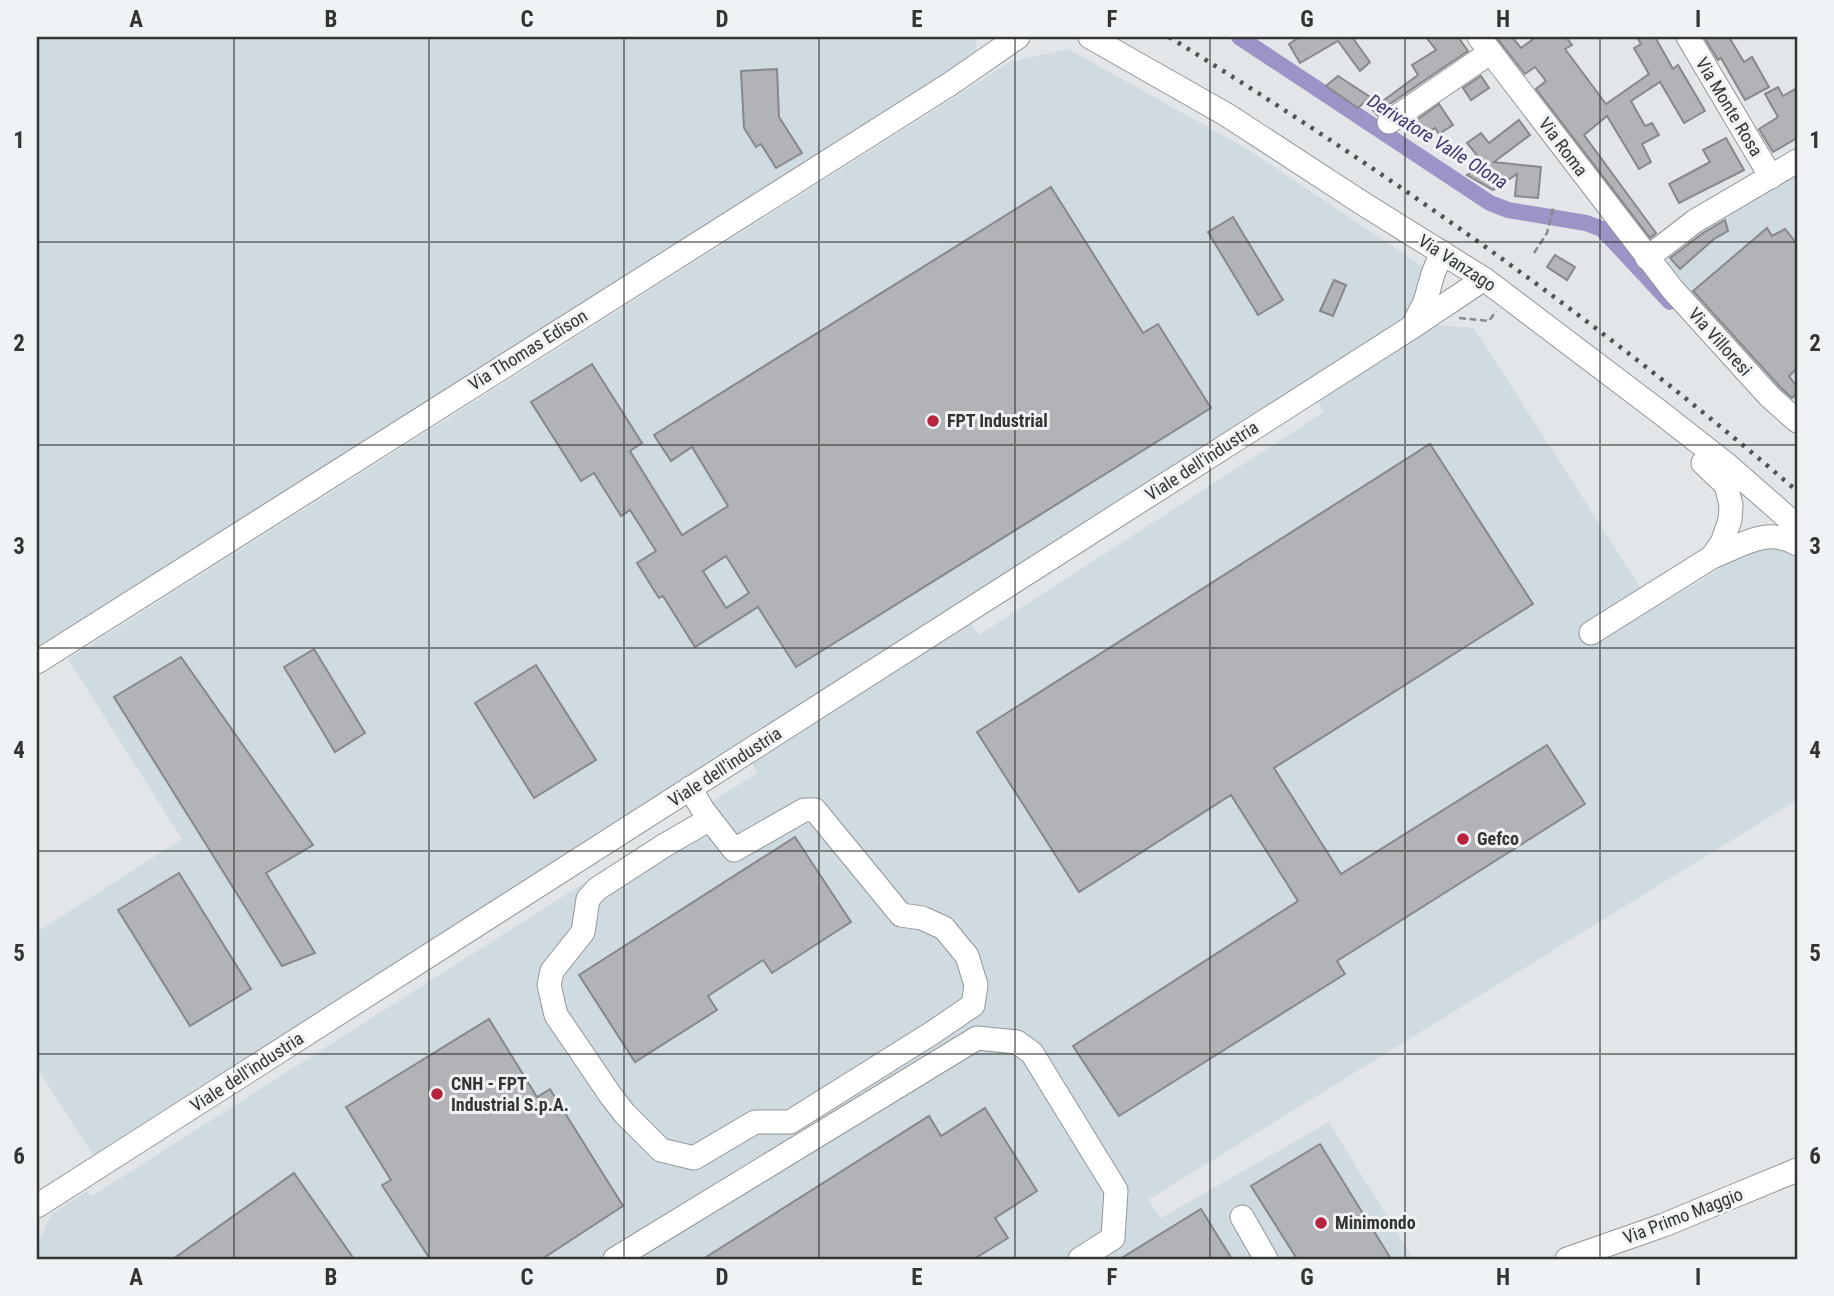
<svg xmlns="http://www.w3.org/2000/svg" width="1834" height="1296" font-family="'Roboto Condensed',sans-serif">
  <style>
    .built { fill: #d0dbe1 }
    .lines { fill: none; stroke-linecap: round; stroke-linejoin: round }
    .canal { stroke: #9c94c7; stroke-width: 16 }
    .building { fill: #b1b3b6; stroke: #86888b; stroke-width: 2; fill-rule: evenodd }
    .minor-casing { stroke: #929597; stroke-width: 25 }
    .path { stroke: #888b8c; stroke-width: 2.5; stroke-dasharray: 7 3.5; stroke-linecap: butt }
    .minor { stroke: #fff; stroke-width: 23 }
    .rail { stroke: #525454; stroke-width: 4.5; stroke-dasharray: 3.5 7; stroke-linecap: butt }
    .grid { fill: none; stroke: #333535; stroke-width: 2; stroke-opacity: 0.55 }
    .poi-dot { fill: #b6243d; stroke: #f0f3f5; stroke-width: 2.5 }
    .labels { text-anchor: middle; stroke-width: 6; stroke-linejoin: round; paint-order: stroke }
    .street-label { font-size: 18px; fill: #333535; stroke: #f0f3f5 }
    .poi-label { font-size: 18px; font-weight: bold; fill: #333535; stroke: #f0f3f5; text-anchor: start }
    .water-label { font-size: 19px; font-style: italic; fill: #413271; stroke: #f0f3f5 }
    .neatline { fill: none; stroke: #333535; stroke-width: 2.5 }
    .grid-label { font-size: 23px; text-anchor: middle; font-weight: bold; fill: #333535 }
  </style>
  <rect width="100%" height="100%" fill="#e2e6e8"/>
  <!-- built -->
  <g class="built">
    <path d="M37,37H976L977,57L37,654Z"/>
    <path d="M1068,49L1249,150L1425,268L1403,323L93,1155L37,1068V932L182,839L68,659L1010,62Z"/>
    <path d="M1797,172V393L1788,401L1663,267L1698,228Z"/>
    <path d="M1436,325L1474,328L1654,609L1744,554L1782,545L1797,556V800L1148,1200L1161,1218L1329,1122L1413,1259H38L37,1253L41,1237L51,1215L87,1191L92,1196L757,773L752,763L971,623L979,635L1324,412L1318,402Z"/>
  </g>
  <g class="lines">
    <!-- canal -->
    <path class="canal" d="M1239,37L1490,203L1508,210L1586,223L1602,229L1670,302"/>
  </g>
  <!-- building -->
  <g class="building">
    <path d="M1300,37H1352L1370,62L1360,71L1338,41L1300,63L1289,44Z"/>
    <path d="M1426,37H1458L1468,51L1381,110L1377,115L1372,109L1418,75L1412,65L1436,50Z"/>
    <path d="M1496,37H1512L1521,48L1536,37H1566L1572,45L1565,49L1606,104L1649,74L1634,48L1641,44L1637,37H1655L1673,69L1678,65L1705,111L1684,123L1660,82L1631,101L1645,126L1652,123L1659,135L1642,144L1651,162L1639,169L1607,116L1584,135L1656,233L1650,238L1536,89L1546,81L1535,67L1525,74Z"/>
    <path d="M1704,37H1729L1744,62L1752,57L1769,87L1745,100L1721,58L1718,60Z"/>
    <path d="M777,69L779,117L802,153L776,168L761,144L756,147L744,128L741,71Z"/>
    <path d="M1338,76L1370,97L1358,108L1326,86Z"/>
    <path d="M1481,76L1489,88L1471,100L1463,88Z"/>
    <path d="M1778,87L1783,96L1797,88V138L1773,152L1759,129L1778,117L1765,94Z"/>
    <path d="M1439,104L1453,125L1439,134L1435,128L1420,138L1411,124Z"/>
    <path d="M1519,120L1530,135L1494,162L1541,167L1538,198L1515,196L1517,174L1493,190L1467,175L1484,164L1467,143L1481,133L1489,143Z"/>
    <path d="M1726,138L1744,170L1679,203L1669,184L1710,162L1703,150Z"/>
    <path d="M1051,187L1143,333L1158,324L1211,408L796,667L758,607L695,647L663,596L659,598L637,563L656,551L630,510L621,516L594,473L581,481L531,402L592,364L642,443L630,451L682,535L728,506L692,447L671,461L654,435ZM726,556L749,593L726,608L703,571Z"/>
    <path d="M1233,217L1283,300L1258,315L1208,232Z"/>
    <path d="M1725,220L1728,231L1714,239L1680,269L1670,258L1703,233Z"/>
    <path d="M1767,228L1772,236L1785,229L1797,244V368L1789,376L1797,387V393L1792,398L1780,387L1693,291Z"/>
    <path d="M1555,255L1575,267L1567,280L1547,267Z"/>
    <path d="M1334,280L1346,285L1333,316L1320,311Z"/>
    <path d="M1430,444L1533,604L1274,768L1341,874L1547,745L1585,804L1337,961L1345,974L1119,1116L1073,1046L1298,901L1231,795L1079,892L977,732Z"/>
    <path d="M314,649L365,733L335,752L284,667Z"/>
    <path d="M181,657L313,845L266,873L315,953L282,966L114,697Z"/>
    <path d="M536,665L596,760L534,798L475,703Z"/>
    <path d="M795,837L851,922L772,973L763,960L708,996L717,1010L635,1062L579,975Z"/>
    <path d="M179,873L251,989L190,1026L118,910Z"/>
    <path d="M489,1019L537,1097L550,1089L623,1206L542,1259H430L382,1185L391,1180L346,1107Z"/>
    <path d="M985,1108L1037,1191L995,1218L1008,1238L974,1259H703L929,1116L941,1136Z"/>
    <path d="M1320,1144L1391,1259H1297L1251,1186Z"/>
    <path d="M294,1173L354,1259H173Z"/>
    <path d="M1201,1209L1232,1259H1120Z"/>
  </g>
  <g class="lines">
    <defs>
      <g id="minor">
        <path d="M1090,37L1227,115L1362,203L1484,279L1661,413L1725,463L1797,526"/>
        <path d="M1479,37L1673,290L1770,397L1797,421"/>
        <path d="M1688,37L1771,177"/>
        <path d="M1389,122L1491,52"/>
        <path d="M1647,258L1695,221L1797,161"/>
        <path d="M1412,327L1425,302L1433,274L1442,252"/>
        <path d="M1703,463L1726,485L1731,505L1730,520L1722,543L1712,557"/>
        <path d="M1591,633L1712,557C1741,546 1766,526 1797,544"/>
        <path d="M37,662L950,84L1018,37"/>
        <path d="M690,788L703,810L734,850L804,810H815L901,915L922,918L944,928L967,956L976,985L973,1005L932,1033L790,1122H755L694,1158L661,1150L625,1114L611,1096L556,1015L549,985L552,971L583,932L588,899L597,889L665,845L710,819"/>
        <path d="M37,1206L1412,327L1484,279"/>
        <path d="M1242,1217L1266,1259"/>
        <path d="M615,1259L977,1038L1017,1042L1032,1053L1116,1190L1113,1238L1080,1259"/>
        <path d="M1567,1259L1664,1225L1797,1170"/>
      </g>
    </defs>
    <!-- minor casing -->
    <use href="#minor" class="minor-casing"/>
    <!-- path -->
    <g class="path">
      <path d="M1534,253L1547,233L1553,208"/>
      <path d="M1459,318L1489,321L1496,311"/>
    </g>
    <!-- minor -->
    <use href="#minor" class="minor"/>
    <!-- rail -->
    <path class="rail" d="M1169,37C1389,173 1601,322 1797,491"/>
  </g>
  <!-- grid -->
  <path class="grid" d="M234,37V1259M429,37V1259M624,37V1259M819,37V1259M1015,37V1259M1210,37V1259M1405,37V1259M1600,37V1259M37,242H1797M37,445H1797M37,648H1797M37,851H1797M37,1054H1797"/>
  <!-- markers -->
  <g class="poi-dot">
    <circle cx="933" cy="421" r="7"/>
    <circle cx="1463" cy="839" r="7"/>
    <circle cx="437" cy="1094" r="7"/>
    <circle cx="1321" cy="1223" r="7"/>
  </g>
  <g class="labels">
    <!-- street labels -->
    <g class="street-label">
      <text transform="translate(1729 107) rotate(59)" y="6">Via Monte Rosa</text>
      <text transform="translate(1563 147) rotate(53)" y="6">Via Roma</text>
      <text transform="translate(1457 263) rotate(33)" y="6">Via Vanzago</text>
      <text transform="translate(1720 342) rotate(48)" y="6">Via Villoresi</text>
      <text transform="translate(528 350) rotate(-32)" y="6">Via Thomas Edison</text>
      <text transform="translate(1202 461) rotate(-33)" y="6">Viale dell'industria</text>
      <text transform="translate(725 767) rotate(-33)" y="6">Viale dell'industria</text>
      <text transform="translate(247 1072) rotate(-33)" y="6">Viale dell'industria</text>
      <text transform="translate(1683 1216) rotate(-21)" y="6">Via Primo Maggio</text>
    </g>
    <!-- poi labels -->
    <g class="poi-label">
      <text x="947" y="427">FPT Industrial</text>
      <text x="1477" y="845">Gefco</text>
      <text x="451" y="1090">CNH - FPT<tspan x="451" dy="21">Industrial S.p.A.</tspan></text>
      <text x="1335" y="1229">Minimondo</text>
    </g>
    <!-- water labels -->
    <g class="water-label">
      <text transform="translate(1438 141) rotate(32)" y="7">Derivatore Valle Olona</text>
    </g>
  </g>
  <!-- border -->
  <rect width="1834" height="1296" fill="none" stroke="#f0f3f5" stroke-width="77"/>
  <rect x="38" y="38" width="1758" height="1220" class="neatline"/>
  <g class="grid-label">
    <text x="136" y="27">A</text>
    <text x="331" y="27">B</text>
    <text x="527" y="27">C</text>
    <text x="722" y="27">D</text>
    <text x="917" y="27">E</text>
    <text x="1112" y="27">F</text>
    <text x="1307" y="27">G</text>
    <text x="1503" y="27">H</text>
    <text x="1698" y="27">I</text>
    <text x="19" y="148">1</text>
    <text x="1815" y="148">1</text>
    <text x="19" y="351">2</text>
    <text x="1815" y="351">2</text>
    <text x="19" y="554">3</text>
    <text x="1815" y="554">3</text>
    <text x="19" y="758">4</text>
    <text x="1815" y="758">4</text>
    <text x="19" y="961">5</text>
    <text x="1815" y="961">5</text>
    <text x="19" y="1164">6</text>
    <text x="1815" y="1164">6</text>
    <text x="136" y="1285">A</text>
    <text x="331" y="1285">B</text>
    <text x="527" y="1285">C</text>
    <text x="722" y="1285">D</text>
    <text x="917" y="1285">E</text>
    <text x="1112" y="1285">F</text>
    <text x="1307" y="1285">G</text>
    <text x="1503" y="1285">H</text>
    <text x="1698" y="1285">I</text>
  </g>
</svg>
